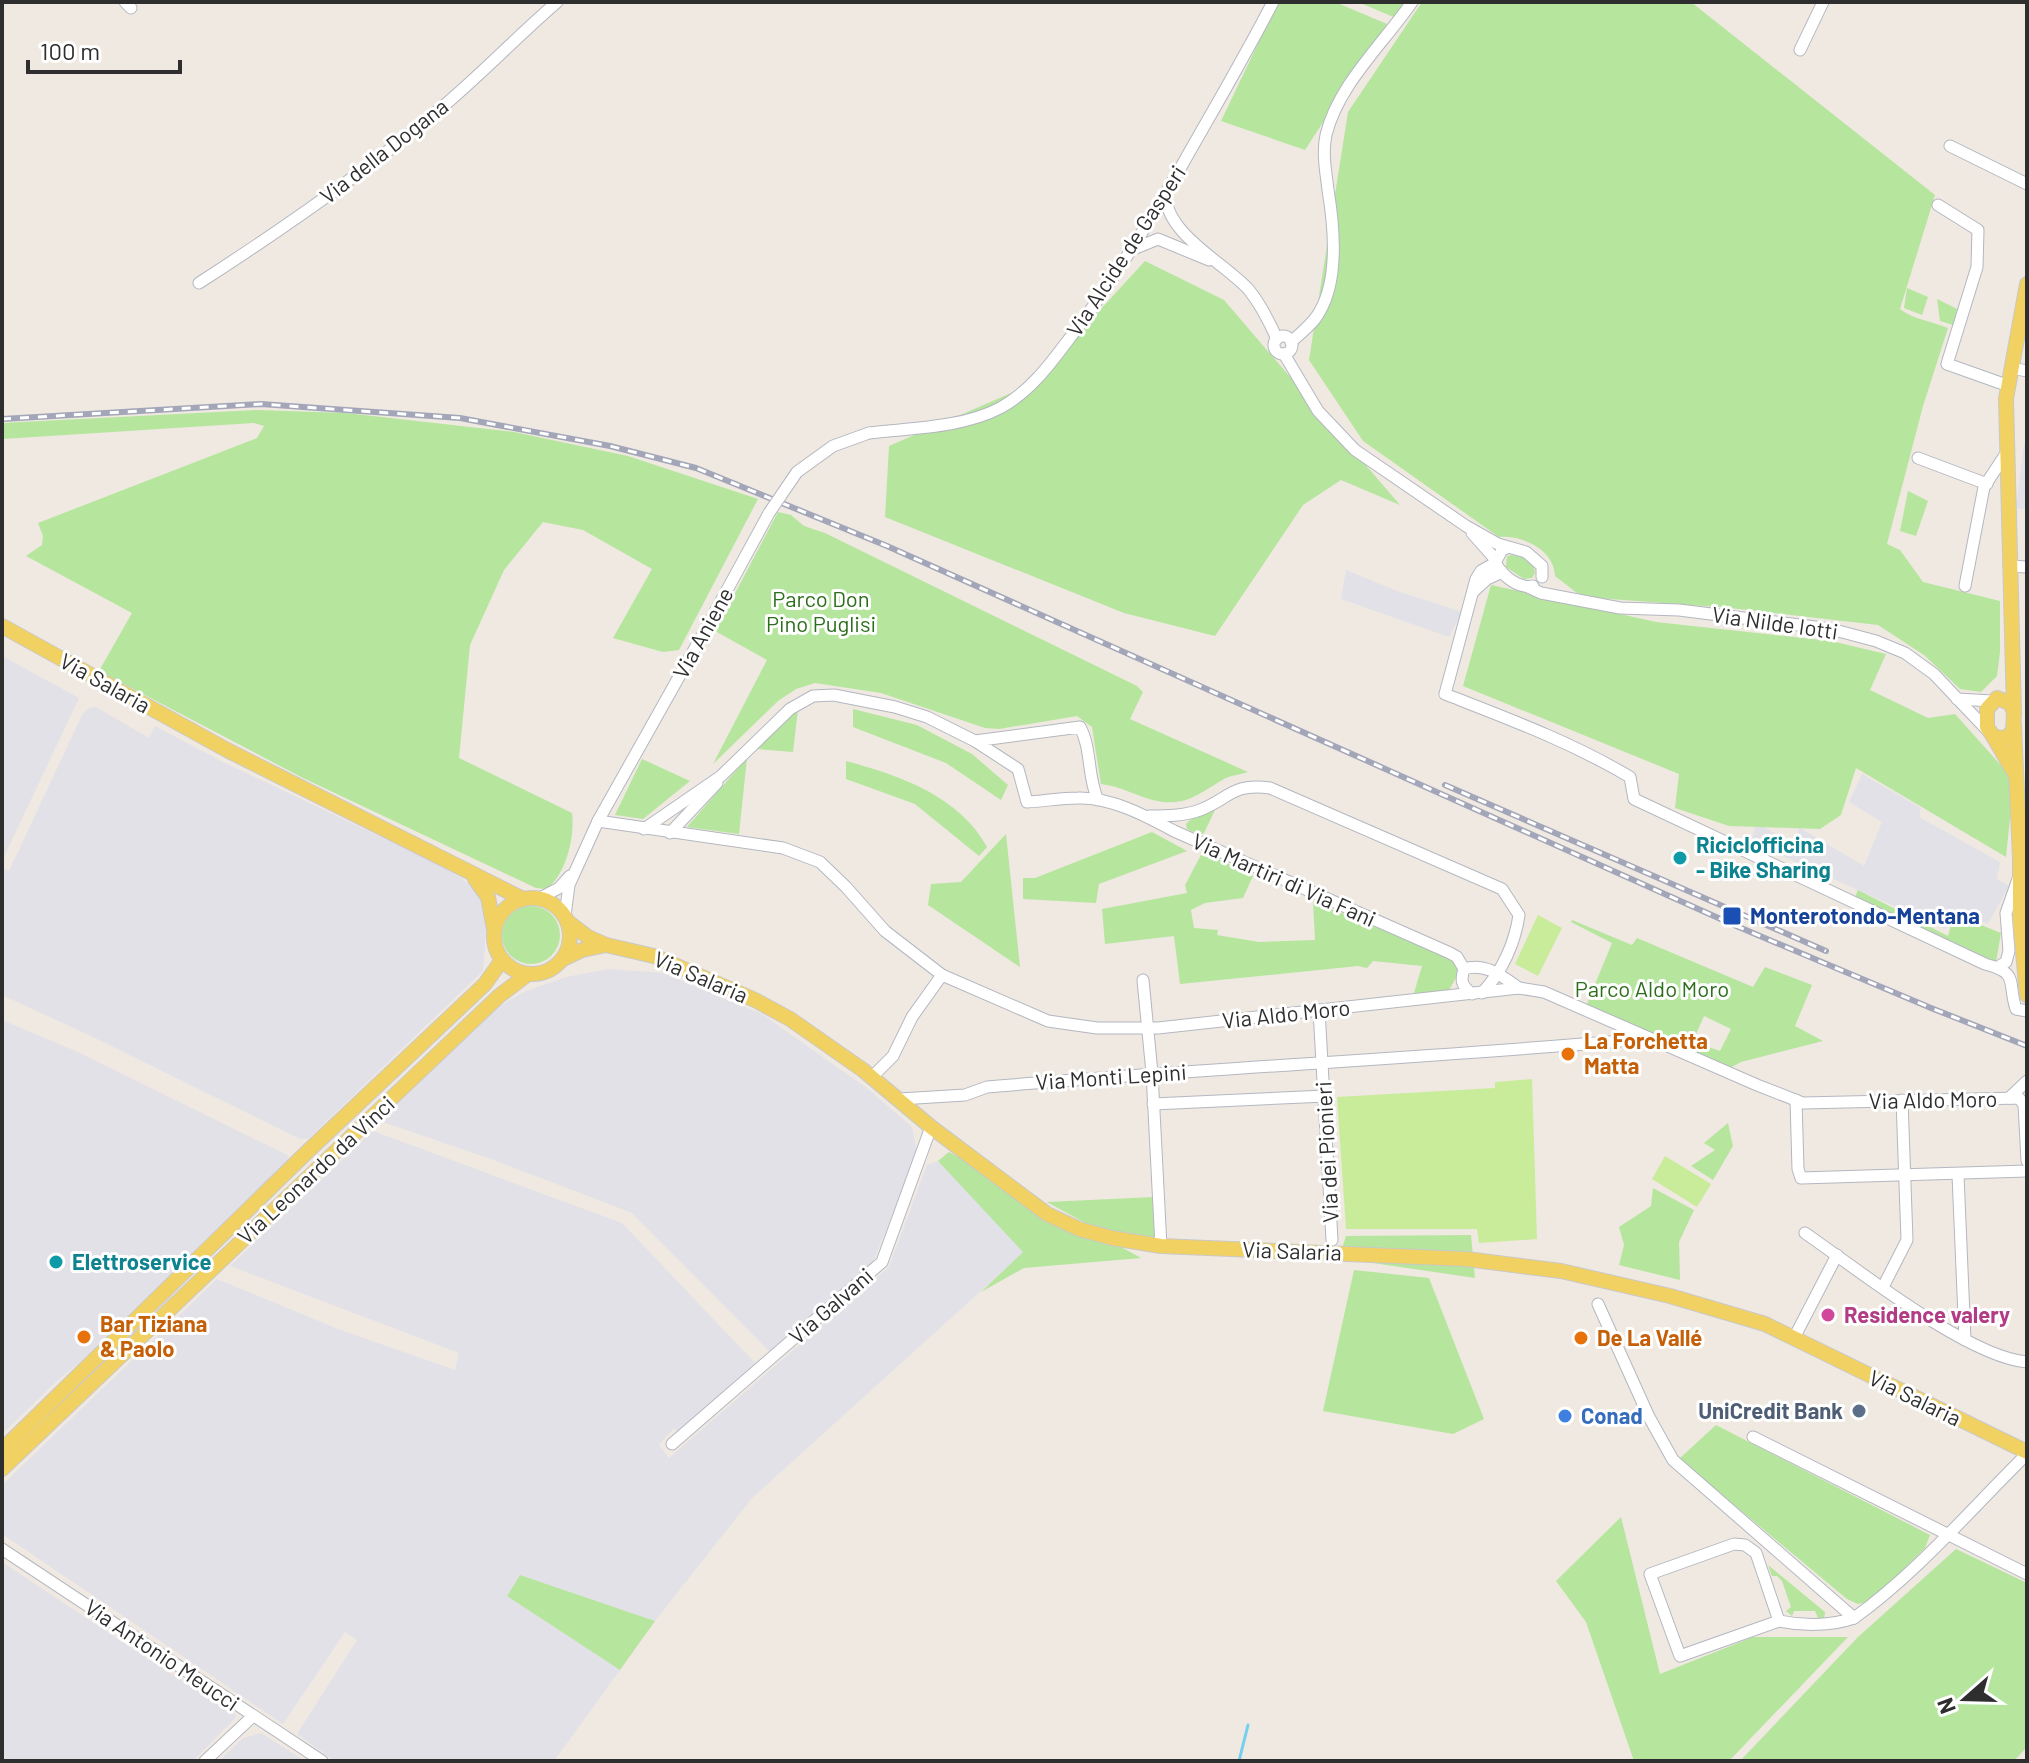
<svg xmlns="http://www.w3.org/2000/svg" width="2029" height="1763" font-family="Barlow,sans-serif">
  <style>
    .industrial { fill: #e3e1e8 }
    .green { fill: #b6e59e }
    .pitch { fill: #c9ec9a }
    .lines { fill: none; stroke-linecap: round; stroke-linejoin: round }
    .stream { stroke: #75cff0; stroke-width: 3 }
    .minor-casing { stroke: #b4b7c1; stroke-width: 13 }
    .major-casing { stroke: #c9c9c9; stroke-width: 16 }
    .minor { stroke: #fff; stroke-width: 11 }
    .major { stroke: #f2d163; stroke-width: 14 }
    .rail-casing { stroke: #a3a6b8; stroke-width: 6 }
    .rail { stroke: #fff; stroke-width: 3; stroke-dasharray: 9; stroke-linecap: butt }
    .minor-bridge-casing { stroke: #b4b7c1; stroke-width: 13; stroke-linecap: butt }
    .minor-bridge { stroke: #fff; stroke-width: 11 }
    .culture-dot { fill: #0f9aa8; stroke: #fff; stroke-width: 3 }
    .transit-dot { fill: #1a4fb4; stroke: #fff; stroke-width: 3 }
    .food-dot { fill: #e8710a; stroke: #fff; stroke-width: 3 }
    .hotel-dot { fill: #d1479c; stroke: #fff; stroke-width: 3 }
    .service-dot { fill: #5c6f8a; stroke: #fff; stroke-width: 3 }
    .shop-dot { fill: #3f7fe0; stroke: #fff; stroke-width: 3 }
    .labels { text-anchor: middle; stroke-width: 6; stroke-linejoin: round; paint-order: stroke }
    .street-label { font-size: 22px; fill: #2e2e2e; stroke: #fff }
    .park-label { font-size: 22px; fill: #2c6e1b; stroke: #fff }
    .culture-label { font-size: 22px; font-weight: bold; fill: #0d838f; stroke: #fff; text-anchor: start }
    .transit-label { font-size: 22px; font-weight: bold; fill: #164399; stroke: #fff; text-anchor: start }
    .food-label { font-size: 22px; font-weight: bold; fill: #c56008; stroke: #fff; text-anchor: start }
    .hotel-label { font-size: 22px; font-weight: bold; fill: #b23c85; stroke: #fff; text-anchor: start }
    .service-label { font-size: 22px; font-weight: bold; fill: #4e5e75; stroke: #fff; text-anchor: end }
    .shop-label { font-size: 22px; font-weight: bold; fill: #366cbe; stroke: #fff; text-anchor: start }
  </style>
  <rect width="100%" height="100%" fill="#efe9e1"/>
  <!-- industrial -->
  <g class="industrial">
    <path d="M2024,443H2027V510L2016,508Z"/>
    <path d="M1346,570L1397,591L1462,612L1449,637L1341,599Z"/>
    <path d="M2,656L79,698L2,861Z"/>
    <path d="M96,707L149,738L155,726L223,762L430,860L461,878L481,895L487,918L483,971L309,1138L300,1139L93,1037L2,995V868L9,871L83,713L89,708Z"/>
    <path d="M1862,774L1921,808L1919,817L2000,862L1997,879L2009,886L1988,924L1951,909L1945,929L1751,842L1756,823L1792,843L1800,828L1864,866L1882,822L1849,802Z"/>
    <path d="M609,969L663,973L762,1014L868,1089L912,1127L917,1154L873,1262L771,1353L632,1213L491,1159L380,1121L498,1007L526,991L566,977Z"/>
    <path d="M2,1020L78,1052L289,1156L287,1161L81,1361L58,1380L2,1434Z"/>
    <path d="M373,1131L622,1223L757,1365L679,1433L674,1428L659,1445L669,1458L889,1267L927,1165L938,1161L1024,1252L752,1498L655,1621L520,1575L507,1596L620,1670L554,1761H335L297,1734L357,1640L345,1632L283,1724L2,1534V1485L217,1279L338,1329L455,1370L459,1353L230,1266Z"/>
    <path d="M2,1562L139,1653L237,1716L193,1761H2Z"/>
    <path d="M261,1733L305,1761H219L243,1738Z"/>
  </g>
  <!-- green -->
  <g class="green">
    <path d="M1278,2H1335L1387,24L1305,150L1221,121Z"/>
    <path d="M1358,2H1404L1396,18Z"/>
    <path d="M1422,2H1691L1935,195L1900,309C1914,320 1932,321 1948,328L1923,406L1887,544L1900,550L1923,582L2000,601V652L1997,676L1981,692L1960,689L1924,655L1878,625L1730,608L1597,598L1577,593L1555,576C1554,549 1522,535 1499,537L1363,441L1309,360L1348,112Z"/>
    <path d="M1145,261L1224,300L1400,505L1341,480L1303,505L1215,636L1124,613L885,517L889,446L1032,384Z"/>
    <path d="M1907,288L1928,297L1922,315L1904,308Z"/>
    <path d="M1937,299L1957,309L1953,325L1940,321Z"/>
    <path d="M256,410L346,413L514,432L628,456L758,499L679,650L663,652L613,638L652,569L583,530L543,522L504,570L470,645L459,758L572,813C575,837 566,875 546,889L536,888L303,778L99,671L132,613L26,556L42,545L43,536L38,523L257,438L264,426L254,423L2,439V423Z"/>
    <path d="M1908,491L1928,501L1916,536L1900,531Z"/>
    <path d="M778,512L791,515L804,526L825,533L1137,686L1143,692L1130,719L1248,772C1240,775 1231,775 1224,779C1197,795 1183,809 1149,799C1130,793 1122,787 1101,784L1092,727L1077,716L999,729L985,728L881,693L815,683L796,689L778,701L713,764L767,660L715,631Z"/>
    <path d="M1511,555L1522,557L1534,567L1535,573L1532,578L1524,579L1506,567L1507,556Z"/>
    <path d="M1491,585L1656,622L1831,641L1886,654L1870,690L1928,718L1955,714L2014,780L2006,857L1856,768L1841,815L1820,829L1729,826L1675,808L1679,774L1463,686Z"/>
    <path d="M798,709L793,752L757,749Z"/>
    <path d="M853,709L917,725L972,754L1008,785L1001,800L946,763L853,727Z"/>
    <path d="M747,758L739,834L687,827Z"/>
    <path d="M642,759L690,781L643,819L615,815Z"/>
    <path d="M846,761C899,775 959,796 987,847L979,856L915,804L846,779Z"/>
    <path d="M1216,808L1204,833L1200,835L1187,829L1186,824L1190,820Z"/>
    <path d="M1152,832L1187,851L1099,884L1096,903L1023,899V878H1035Z"/>
    <path d="M1006,834L1020,967L928,905L931,884L961,882Z"/>
    <path d="M1201,855L1221,860L1253,876L1243,898L1205,903L1191,910L1194,928L1218,930L1217,935L1259,942L1315,940L1313,901L1454,960L1461,969L1448,992L1414,993L1422,966L1373,961L1367,968L1358,966L1180,984L1174,936L1105,944L1102,909L1187,893L1185,885Z"/>
    <path d="M1858,890L1948,936L1954,914L2001,933L1996,962L1855,897Z"/>
    <circle cx="531" cy="935" r="29"/>
    <path d="M1572,920L1632,945L1637,938L1753,987L1765,967L1812,985L1795,1026L1823,1041L1741,1062L1728,1069L1694,1055L1697,1043L1720,1051L1731,1029L1704,1016L1689,1050L1586,1006L1612,943L1571,922Z"/>
    <path d="M1728,1123L1733,1146L1713,1180L1691,1166L1715,1150L1704,1143Z"/>
    <path d="M949,1152L1141,1258L1024,1268L981,1292L1023,1252L938,1161Z"/>
    <path d="M1653,1188L1694,1210L1679,1242L1680,1280L1619,1265L1624,1245L1619,1227L1651,1206Z"/>
    <path d="M1154,1197L1157,1242L1096,1229L1047,1202Z"/>
    <path d="M1471,1235L1475,1278L1339,1258L1346,1236Z"/>
    <path d="M1354,1270L1429,1278L1484,1419L1453,1434L1323,1411Z"/>
    <path d="M1716,1425L1930,1535L1925,1548L1871,1601L1858,1604L1847,1599L1679,1459Z"/>
    <path d="M1621,1517L1660,1674L1753,1637H1848L1729,1761H1634L1586,1622L1556,1581Z"/>
    <path d="M1956,1549L2027,1583V1747L2014,1761H1740L1858,1637Z"/>
    <path d="M1768,1565L1825,1612L1824,1620L1818,1618L1815,1611H1794L1792,1616L1786,1611L1791,1607L1782,1581L1777,1576H1772Z"/>
    <path d="M520,1575L655,1621L620,1670L507,1596Z"/>
  </g>
  <!-- pitch -->
  <g class="pitch">
    <path d="M1538,915L1562,928L1538,976L1515,964Z"/>
    <path d="M1532,1079L1537,1239L1479,1243L1477,1229H1346L1337,1097L1495,1088V1082Z"/>
    <path d="M1665,1156L1711,1184L1697,1207L1652,1179Z"/>
  </g>
  <g class="lines">
    <!-- stream -->
    <path class="stream" d="M1239,1761L1248,1725"/>
    <defs>
      <g id="minor">
        <path d="M125,2L131,8"/>
        <path d="M1800,50L1823,2"/>
        <path d="M1950,146L2027,184"/>
        <path d="M1166,194C1164,233 1226,264 1249,290C1261,305 1269,321 1277,339"/>
        <path d="M1938,205L1978,230L1977,267L1947,364L2009,386"/>
        <path d="M1136,248L1158,239L1209,260"/>
        <path d="M199,283C278,232 357,178 429,118C474,82 513,40 557,2"/>
        <circle cx="1283" cy="345" r="9"/>
        <path d="M1291,342C1301,333 1314,323 1320,311C1339,278 1334,226 1328,190C1326,172 1322,154 1326,135C1338,85 1383,44 1412,2"/>
        <path d="M1284,354L1318,411L1355,450L1466,526L1498,544L1526,552L1542,566V577"/>
        <path d="M2012,368L2027,371"/>
        <path d="M869,433C910,428 962,428 1000,408C1031,391 1051,363 1072,335C1113,282 1147,225 1181,167C1212,112 1244,58 1273,2"/>
        <path d="M1918,458L1987,484"/>
        <path d="M1472,533L1496,560"/>
        <path d="M1507,548L1502,550L1495,563L1481,571L1476,579L1445,694C1509,719 1571,742 1630,777L1634,799L1985,964C2020,973 2007,982 2016,1009L2027,1011"/>
        <path d="M1495,563C1503,576 1518,589 1533,586"/>
        <path d="M2009,566L2027,567"/>
        <path d="M1965,586L1984,487L2007,452"/>
        <path d="M1528,587L1541,593L1620,608L1679,610L1831,629L1876,641L1905,653L1934,674L1988,731"/>
        <path d="M1474,591L1487,579L1502,572"/>
        <path d="M1957,699L1992,701"/>
        <path d="M1098,800C1087,777 1092,749 1080,727L975,741L1018,769L1027,802C1044,801 1061,798 1078,798C1111,797 1146,816 1174,831L1450,953L1457,957L1464,969"/>
        <path d="M1149,816C1166,816 1184,816 1200,810C1231,798 1231,783 1270,788L1502,889L1519,915C1515,943 1502,972 1482,993"/>
        <path d="M598,821L783,848L820,862L846,887L885,931L942,975L1048,1021L1097,1028H1158L1519,988L1544,992L1757,1085L1803,1103L2019,1098L2024,1105L2027,1161"/>
        <path d="M644,829L721,776L790,709L813,696L834,695L895,707L927,717L975,741"/>
        <path d="M670,833L717,783"/>
        <path d="M540,898L559,888L570,876"/>
        <path d="M565,916L569,885L598,821L703,634"/>
        <path d="M1998,967L2006,962L2009,951L2006,913L2018,879"/>
        <path d="M1143,980L1152,1073L1161,1246"/>
        <path d="M1472,994C1462,986 1460,981 1464,969C1485,962 1502,976 1519,988"/>
        <path d="M1319,1010L1332,1240"/>
        <path d="M872,1077L893,1056L912,1017L942,975"/>
        <path d="M2009,1098L2027,1081"/>
        <path d="M900,1099L965,1095L987,1087C1198,1069 1409,1059 1620,1041L1644,1036"/>
        <path d="M1796,1100L1798,1169L1801,1178L2027,1171"/>
        <path d="M1153,1104L1325,1096"/>
        <path d="M1958,1175L1965,1340"/>
        <path d="M1805,1233C1857,1269 1968,1357 2027,1362"/>
        <path d="M1883,1287L1907,1240L1902,1100"/>
        <path d="M1598,1304L1649,1417L1673,1460L1854,1618C1918,1572 1971,1509 2027,1454"/>
        <path d="M1794,1338L1837,1255"/>
        <path d="M1753,1437L2027,1574"/>
        <path d="M672,1444L882,1262L931,1127"/>
        <path d="M2,1549L322,1761"/>
        <path d="M1779,1621L1680,1656L1650,1574L1734,1544L1745,1545L1756,1553L1779,1621C1803,1626 1831,1626 1854,1618"/>
        <path d="M205,1761L253,1716"/>
      </g>
      <g id="major">
        <path d="M2,626L227,750L523,899"/>
        <path d="M1997,698L2010,703L2014,712L2013,731L2005,739L1993,736L1987,727V709Z"/>
        <path d="M2014,712L2006,399L2027,284"/>
        <path d="M2014,725L2020,858V919L2027,995"/>
        <path d="M1993,736L2015,774"/>
        <path d="M475,879L488,897L494,929"/>
        <circle cx="532" cy="936" r="38"/>
        <path d="M567,921L588,937L606,945L654,956L755,1000L790,1019L863,1070L931,1127L1047,1214L1079,1229L1112,1238L1161,1246L1466,1259L1561,1271L1670,1296L1765,1324L2027,1452"/>
        <path d="M563,959L582,950L606,945"/>
        <path d="M2,1450L307,1152L485,984L502,960"/>
        <path d="M2,1469L499,996L528,974"/>
      </g>
    </defs>
    <!-- minor casing -->
    <use href="#minor" class="minor-casing"/>
    <!-- major casing -->
    <use href="#major" class="major-casing"/>
    <!-- minor -->
    <use href="#minor" class="minor"/>
    <!-- major -->
    <use href="#major" class="major"/>
    <defs>
      <g id="rail">
        <path d="M2,419L261,404L460,418L610,446L696,468L887,546L1734,925L1931,1008L2027,1046"/>
        <path d="M1445,785L1826,951"/>
      </g>
    </defs>
    <!-- rail casing -->
    <use href="#rail" class="rail-casing"/>
    <!-- rail -->
    <use href="#rail" class="rail"/>
    <defs>
      <path id="minor-bridge" d="M703,634L769,513L797,472L833,446L869,433"/>
    </defs>
    <!-- minor-bridge casing -->
    <use href="#minor-bridge" class="minor-bridge-casing"/>
    <!-- minor-bridge -->
    <use href="#minor-bridge" class="minor-bridge"/>
  </g>
  <!-- markers -->
  <g class="culture-dot">
    <circle cx="1680" cy="858" r="8"/>
    <circle cx="56" cy="1262" r="8"/>
  </g>
  <rect class="transit-dot" x="1722" y="906" width="20" height="20" rx="4"/>
  <g class="food-dot">
    <circle cx="1568" cy="1054" r="8"/>
    <circle cx="84" cy="1337" r="8"/>
    <circle cx="1581" cy="1338" r="8"/>
  </g>
  <circle class="hotel-dot" cx="1828" cy="1315" r="8"/>
  <circle class="service-dot" cx="1859" cy="1411" r="8"/>
  <circle class="shop-dot" cx="1565" cy="1416" r="8"/>
  <g class="labels">
    <!-- street labels -->
    <g class="street-label">
      <text transform="translate(384 151) rotate(-38)" y="8">Via della Dogana</text>
      <text transform="translate(1126 251) rotate(-57)" y="8">Via Alcide de Gasperi</text>
      <text transform="translate(1775 623) rotate(8)" y="8">Via Nilde Iotti</text>
      <text transform="translate(703 633) rotate(-61)" y="8">Via Aniene</text>
      <text transform="translate(105 683) rotate(29)" y="8">Via Salaria</text>
      <text transform="translate(1284 880) rotate(24)" y="8">Via Martiri di Via Fani</text>
      <text transform="translate(701 977) rotate(23)" y="8">Via Salaria</text>
      <text transform="translate(1286 1014) rotate(-6)" y="8">Via Aldo Moro</text>
      <text transform="translate(1111 1077) rotate(-4)" y="8">Via Monti Lepini</text>
      <text transform="translate(1933 1100) rotate(-1)" y="8">Via Aldo Moro</text>
      <text transform="translate(1327 1152) rotate(-93)" y="8">Via dei Pionieri</text>
      <text transform="translate(316 1170) rotate(-43)" y="8">Via Leonardo da Vinci</text>
      <text transform="translate(1292 1251) rotate(2)" y="8">Via Salaria</text>
      <text transform="translate(831 1306) rotate(-41)" y="8">Via Galvani</text>
      <text transform="translate(1915 1398) rotate(26)" y="8">Via Salaria</text>
      <text transform="translate(162 1655) rotate(34)" y="8">Via Antonio Meucci</text>
    </g>
    <!-- park labels -->
    <g class="park-label">
      <text x="821" y="607">Parco Don<tspan x="821" dy="25">Pino Puglisi</tspan></text>
      <text x="1652" y="997">Parco Aldo Moro</text>
    </g>
    <!-- culture labels -->
    <g class="culture-label">
      <text x="1696" y="853">Riciclofficina<tspan x="1696" dy="25">- Bike Sharing</tspan></text>
      <text x="72" y="1270">Elettroservice</text>
    </g>
    <!-- transit labels -->
    <g class="transit-label">
      <text x="1750" y="924">Monterotondo-Mentana</text>
    </g>
    <!-- food labels -->
    <g class="food-label">
      <text x="1584" y="1049">La Forchetta<tspan x="1584" dy="25">Matta</tspan></text>
      <text x="100" y="1332">Bar Tiziana<tspan x="100" dy="25">&amp; Paolo</tspan></text>
      <text x="1597" y="1346">De La Vallé</text>
    </g>
    <!-- hotel labels -->
    <g class="hotel-label">
      <text x="1844" y="1323">Residence valery</text>
    </g>
    <!-- service labels -->
    <g class="service-label">
      <text x="1843" y="1419">UniCredit Bank</text>
    </g>
    <!-- shop labels -->
    <g class="shop-label">
      <text x="1581" y="1424">Conad</text>
    </g>
  </g>
  <!-- border -->
  <rect width="2029" height="1763" fill="none" stroke="#2e2e2e" stroke-width="8"/>
  <!-- north arrow -->
  <g transform="translate(1965 1699) rotate(250)" stroke="#ffffff" stroke-width="6" paint-order="stroke">
  <path d="M0-6L14 30L0 20L-14 30Z" fill="#2e2e2e"/>
  <text y="-12" font-size="22" font-weight="bold" text-anchor="middle" fill="#2e2e2e">N</text>
  </g>
  <!-- scale -->
  <path d="M28 60v12h152v-12" fill="none" stroke="#2e2e2e" stroke-width="4"/>
  <text x="40" y="60" font-size="24" fill="#2e2e2e" stroke="#ffffff" stroke-width="6" paint-order="stroke">100 m</text>
</svg>
